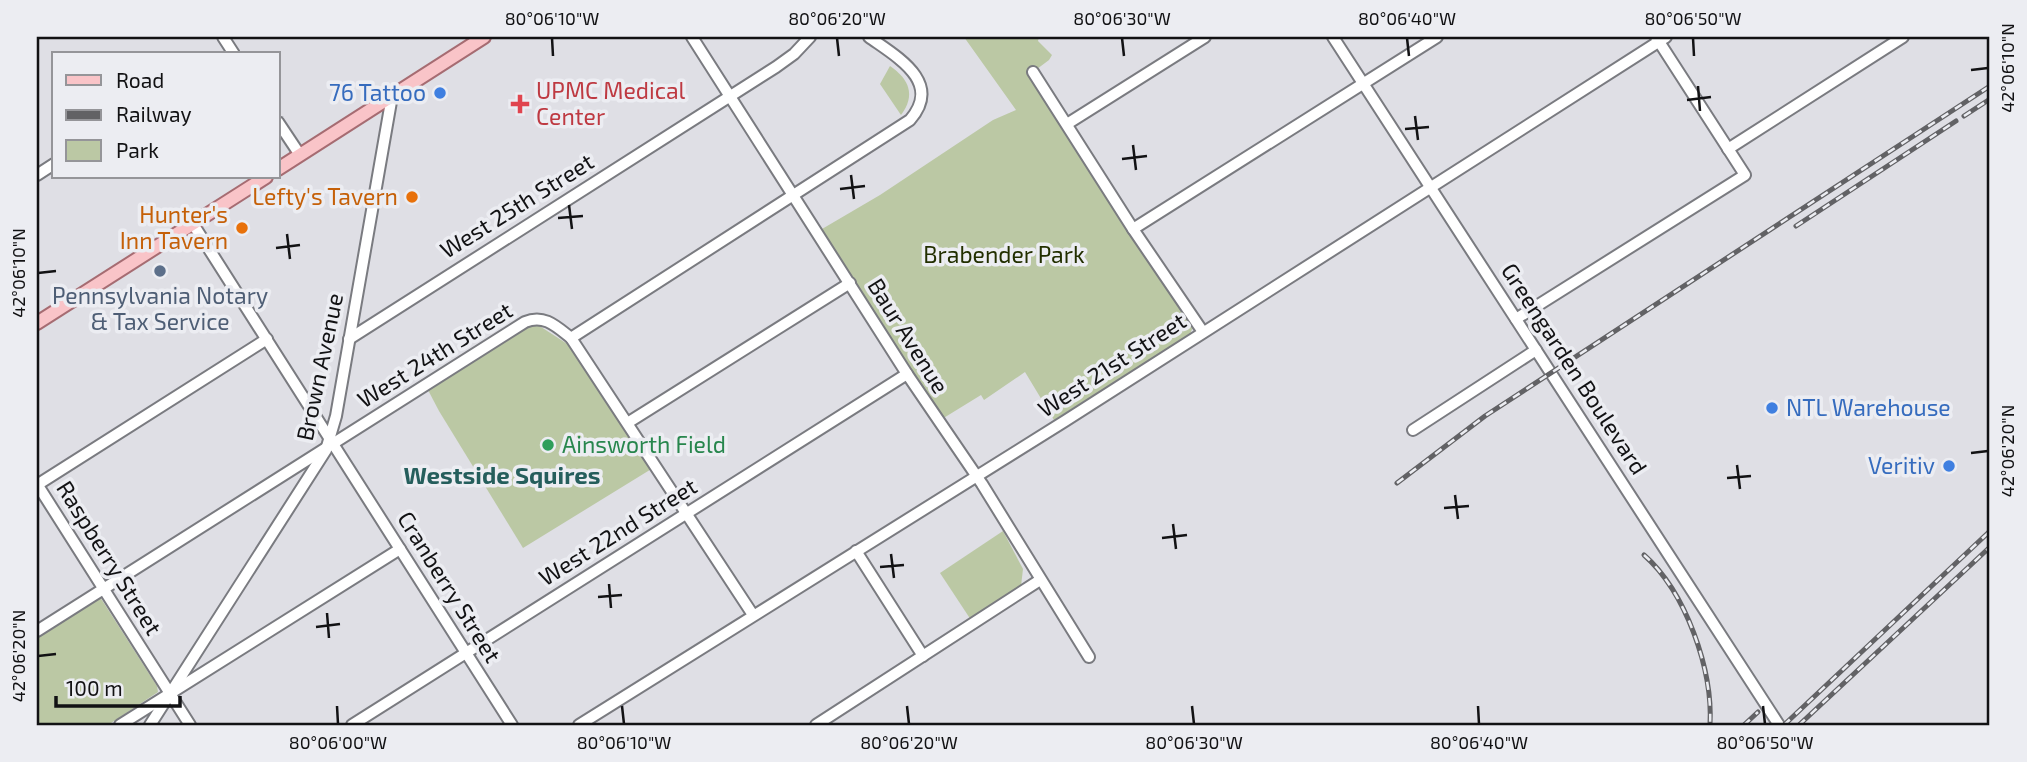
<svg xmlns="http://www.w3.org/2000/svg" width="2027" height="762" font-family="'Exo 2',sans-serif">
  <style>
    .green { fill: #bbc8a4 }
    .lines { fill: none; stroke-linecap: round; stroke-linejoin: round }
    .minor-casing { stroke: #7a7b80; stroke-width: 14 }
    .major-casing { stroke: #a66c72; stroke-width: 16 }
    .minor { stroke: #fff; stroke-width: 10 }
    .major { stroke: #f9c4c8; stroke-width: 12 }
    .rail-casing { stroke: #626265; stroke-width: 5 }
    .rail { stroke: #ecedf2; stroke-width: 2.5; stroke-dasharray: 8; stroke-linecap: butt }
    .ticks { fill: none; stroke: #121214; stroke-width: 2.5 }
    .shop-dot { fill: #3f7fe0; stroke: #ecedf2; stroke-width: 2.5 }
    .health-dot { fill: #e0444e; stroke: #ecedf2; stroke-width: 2.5 }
    .food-dot { fill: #e8710a; stroke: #ecedf2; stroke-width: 2.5 }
    .service-dot { fill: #5c6f8a; stroke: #ecedf2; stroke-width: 2.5 }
    .leisure-dot { fill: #2e9e5b; stroke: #ecedf2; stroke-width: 2.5 }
    .labels { text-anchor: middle; stroke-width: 7; stroke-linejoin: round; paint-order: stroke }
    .health-label { font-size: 23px; fill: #be3a42; stroke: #ecedf2; text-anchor: start }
    .shop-label { font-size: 23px; fill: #366cbe; stroke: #ecedf2; text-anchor: end }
    .food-label { font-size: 23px; fill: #c56008; stroke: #ecedf2; text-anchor: end }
    .street-label { font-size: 23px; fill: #121214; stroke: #ecedf2 }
    .park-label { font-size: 23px; fill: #222f00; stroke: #ecedf2 }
    .service-label { font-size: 23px; fill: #4e5e75; stroke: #ecedf2 }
    .leisure-label { font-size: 23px; fill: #27864d; stroke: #ecedf2; text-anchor: start }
    .neighbourhood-label { font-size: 24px; font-weight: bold; fill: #255e5c; stroke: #ecedf2 }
    .neatline { fill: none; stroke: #121214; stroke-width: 2.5 }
    .ticks-label { font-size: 18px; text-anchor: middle; fill: #121214 }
  </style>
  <rect width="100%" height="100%" fill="#dfdfe5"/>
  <!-- green -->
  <g class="green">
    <path d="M964,37H1039L1038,41L1052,55L1049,60L1029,75L1193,327L1190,334L1054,420L1025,372L984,400L981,395L942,419L884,334L822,229L880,195L993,120L1016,110Z"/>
    <path d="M890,66C909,79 916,95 901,115L880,84Z"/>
    <path d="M538,325L572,347L653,468L523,548L439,411L428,390L529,326Z"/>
    <path d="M1003,531L1023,569L1021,586L971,620L940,573Z"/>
    <path d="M100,597L157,686L158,692L108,725H37V637Z"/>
  </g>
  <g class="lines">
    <defs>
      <g id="minor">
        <path d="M223,37L234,54"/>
        <path d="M692,37L907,374L982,484L1089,657"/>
        <path d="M1333,37L1779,725"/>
        <path d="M1033,72L1133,229L1203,332"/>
        <path d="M278,122L300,155"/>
        <path d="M1067,124L1205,37"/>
        <path d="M1728,149L1903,37"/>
        <path d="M37,175L54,164"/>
        <path d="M193,224L512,725"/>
        <path d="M1133,229L1437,37"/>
        <path d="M1516,319L1745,175L1656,37"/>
        <path d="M571,338L910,120C943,82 897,57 869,37"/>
        <path d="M349,339L776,67L794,54L810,37"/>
        <path d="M629,422L850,283"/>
        <path d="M1413,430L1536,350"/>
        <path d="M37,484L190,725"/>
        <path d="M37,485L267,339"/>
        <path d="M856,551L923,656"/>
        <path d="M37,631L525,322C544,314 556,326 571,338L753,615"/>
        <path d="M120,725L400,549"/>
        <path d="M150,725L326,450L336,416L392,96"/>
        <path d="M352,725L907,374"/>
        <path d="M579,725L1065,421L1666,37"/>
        <path d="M816,725L1040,580"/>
      </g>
      <g id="major">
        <path d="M278,169L484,37"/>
        <path d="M37,323L266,177"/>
      </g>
    </defs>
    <!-- minor casing -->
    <use href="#minor" class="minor-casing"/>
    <!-- major casing -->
    <use href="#major" class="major-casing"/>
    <!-- minor -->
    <use href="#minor" class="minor"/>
    <!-- major -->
    <use href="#major" class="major"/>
    <defs>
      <g id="rail">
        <path d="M1964,116L1990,99"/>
        <path d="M1796,226L1956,121"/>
        <path d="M1397,483L1485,416L1990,86"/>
        <path d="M1644,555C1686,592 1713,670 1710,725"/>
        <path d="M1744,725L1758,712"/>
        <path d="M1784,725L1990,531"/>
        <path d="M1799,725L1990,547"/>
      </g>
    </defs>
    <!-- rail casing -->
    <use href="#rail" class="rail-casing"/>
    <!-- rail -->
    <use href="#rail" class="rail"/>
  </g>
  <!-- ticks -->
  <path class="ticks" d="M552,38L553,56M837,38L839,56M1122,38L1124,56M1407,38L1409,56M1693,38L1694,56M1971,70L1988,68M1698,86L1700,111M1687,100L1711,97M1415,116L1418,140M1405,129L1429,127M1133,145L1136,170M1122,159L1147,156M851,175L854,199M840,189L865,186M569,205L572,229M558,218L583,216M287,234L290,259M276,248L300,245M38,273L56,271M1971,453L1988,451M1737,465L1740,489M1727,478L1751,476M1455,495L1458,519M1444,508L1469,506M1173,524L1176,549M1162,538L1187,535M891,554L894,578M880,567L904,565M609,584L611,608M598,597L622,595M327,613L329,638M316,627L340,624M38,656L56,654M337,706L338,724M622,706L624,724M907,706L909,724M1192,706L1194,724M1478,706L1479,724M1763,706L1765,724"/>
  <!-- markers -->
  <g class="shop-dot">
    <circle cx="440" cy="93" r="7"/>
    <circle cx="1772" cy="408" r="7"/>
    <circle cx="1949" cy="466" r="7"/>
  </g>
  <path class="health-dot" d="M516.5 93.5h7v7h7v7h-7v7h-7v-7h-7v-7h7z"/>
  <g class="food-dot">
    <circle cx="412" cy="197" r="7"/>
    <circle cx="242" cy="228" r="7"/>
  </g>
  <circle class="service-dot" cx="160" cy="271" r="7"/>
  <circle class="leisure-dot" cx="548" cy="445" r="7"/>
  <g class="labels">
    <!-- health labels -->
    <g class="health-label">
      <text x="536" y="99">UPMC Medical<tspan x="536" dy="26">Center</tspan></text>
    </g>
    <!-- shop labels -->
    <g class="shop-label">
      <text x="426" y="101">76 Tattoo</text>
      <text x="1786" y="416" text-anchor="start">NTL Warehouse</text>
      <text x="1935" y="474">Veritiv</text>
    </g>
    <!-- food labels -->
    <g class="food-label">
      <text x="398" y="205">Lefty's Tavern</text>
      <text x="228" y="223">Hunter's<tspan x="228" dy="26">Inn Tavern</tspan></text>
    </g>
    <!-- street labels -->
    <g class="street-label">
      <text transform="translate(517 206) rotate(-32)" y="8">West 25th Street</text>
      <text transform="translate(908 336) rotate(58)" y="8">Baur Avenue</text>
      <text transform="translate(435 355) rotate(-32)" y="8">West 24th Street</text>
      <text transform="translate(1112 365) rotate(-33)" y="8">West 21st Street</text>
      <text transform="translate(320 367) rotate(-78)" y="8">Brown Avenue</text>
      <text transform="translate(1574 369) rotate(57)" y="8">Greengarden Boulevard</text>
      <text transform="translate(618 532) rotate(-32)" y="8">West 22nd Street</text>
      <text transform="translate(109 558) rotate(58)" y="8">Raspberry Street</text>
      <text transform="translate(449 587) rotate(58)" y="8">Cranberry Street</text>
    </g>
    <!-- park labels -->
    <g class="park-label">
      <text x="1004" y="263">Brabender Park</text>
    </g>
    <!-- service labels -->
    <g class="service-label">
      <text x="160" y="304">Pennsylvania Notary<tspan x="160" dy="26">&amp; Tax Service</tspan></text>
    </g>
    <!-- leisure labels -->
    <g class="leisure-label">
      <text x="562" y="453">Ainsworth Field</text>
    </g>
    <!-- neighbourhood labels -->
    <g class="neighbourhood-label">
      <text x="502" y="484">Westside Squires</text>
    </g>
  </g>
  <!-- border -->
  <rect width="2027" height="762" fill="none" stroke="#ecedf2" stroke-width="77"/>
  <!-- legend -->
  <rect x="52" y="52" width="228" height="126" fill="#ecedf2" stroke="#959599" stroke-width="2"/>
  <rect x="66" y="75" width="35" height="10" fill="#f9c4c8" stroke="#959599" stroke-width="2"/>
  <text x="116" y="88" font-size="21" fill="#121214">Road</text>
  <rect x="66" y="110" width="35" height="10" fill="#626265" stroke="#959599" stroke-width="2"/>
  <text x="116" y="122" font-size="21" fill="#121214">Railway</text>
  <rect x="66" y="140" width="35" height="21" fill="#bbc8a4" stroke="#959599" stroke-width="2"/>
  <text x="116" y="158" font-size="21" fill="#121214">Park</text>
  <!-- scale -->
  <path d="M56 696v10h124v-10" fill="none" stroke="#121214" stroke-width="3.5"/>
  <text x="66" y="696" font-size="21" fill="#121214" stroke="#ecedf2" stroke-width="5" paint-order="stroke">100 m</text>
  <rect x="38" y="38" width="1950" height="686" class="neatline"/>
  <g class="ticks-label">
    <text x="552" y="25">80°06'10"W</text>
    <text x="837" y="25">80°06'20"W</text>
    <text x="1122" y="25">80°06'30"W</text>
    <text x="1407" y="25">80°06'40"W</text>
    <text x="1693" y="25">80°06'50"W</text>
    <text transform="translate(2008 68) rotate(-90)" y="6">42°06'10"N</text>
    <text transform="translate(19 273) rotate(-90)" y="6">42°06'10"N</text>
    <text transform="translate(2008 451) rotate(-90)" y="6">42°06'20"N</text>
    <text transform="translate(19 656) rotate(-90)" y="6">42°06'20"N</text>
    <text x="338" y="749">80°06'00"W</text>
    <text x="624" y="749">80°06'10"W</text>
    <text x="909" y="749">80°06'20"W</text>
    <text x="1194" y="749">80°06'30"W</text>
    <text x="1479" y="749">80°06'40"W</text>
    <text x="1765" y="749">80°06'50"W</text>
  </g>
</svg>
